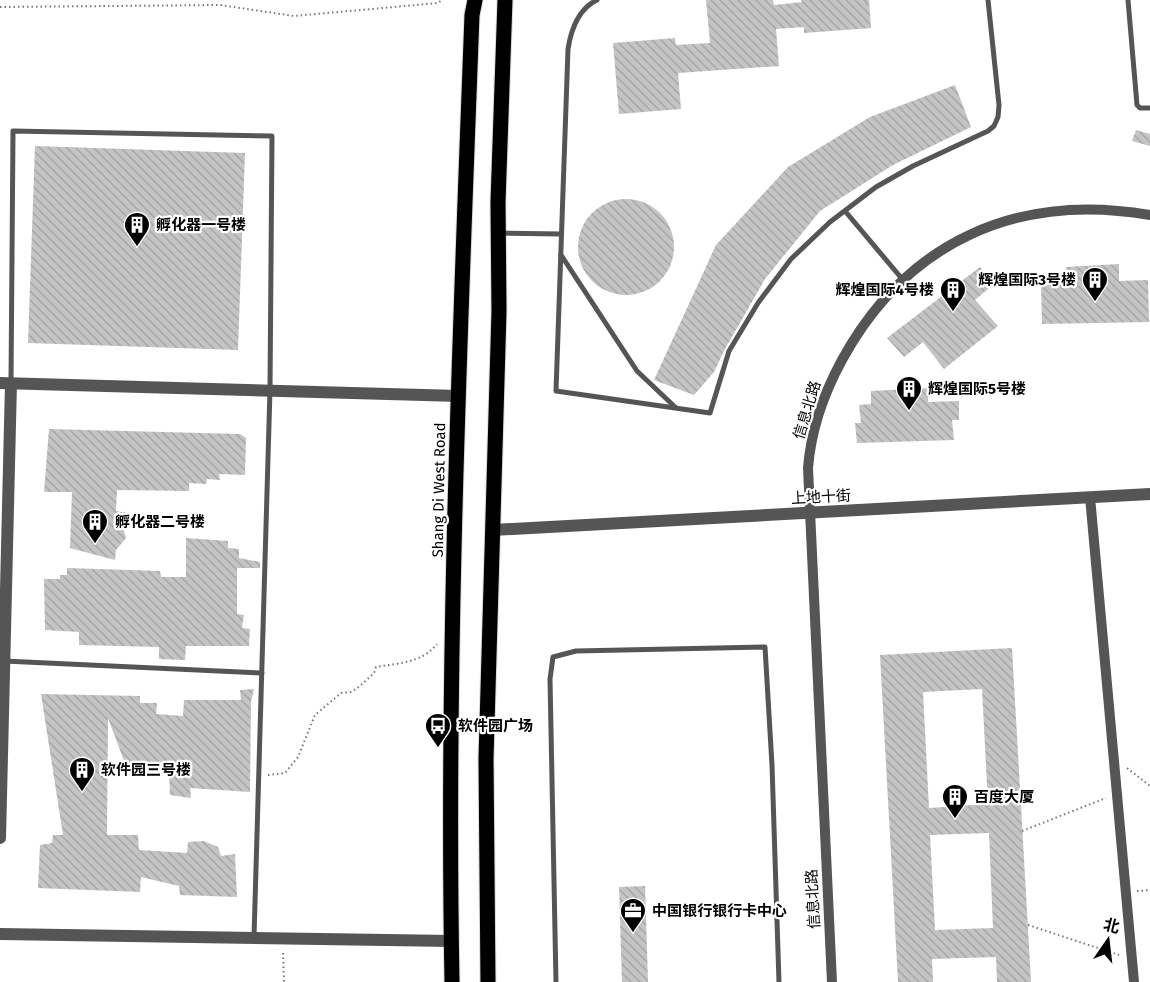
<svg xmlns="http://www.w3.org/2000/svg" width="1150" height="982" font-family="'Fira Sans','Noto Sans SC',sans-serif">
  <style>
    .building { fill: url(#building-back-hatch); fill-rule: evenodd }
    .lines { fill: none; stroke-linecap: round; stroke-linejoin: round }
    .primary-casing { stroke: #dbdbdb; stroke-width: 17 }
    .path { stroke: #777; stroke-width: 2; stroke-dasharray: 1.5 3; stroke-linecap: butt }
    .service { stroke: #555; stroke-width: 5 }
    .minor { stroke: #555; stroke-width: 10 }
    .tertiary { stroke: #555; stroke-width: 12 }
    .primary { stroke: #000; stroke-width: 15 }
    .labels { text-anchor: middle; stroke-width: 4.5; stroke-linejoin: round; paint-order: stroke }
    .poi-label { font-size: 15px; font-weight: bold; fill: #000; stroke: #fff; text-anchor: start }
    .street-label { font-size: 15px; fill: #000; stroke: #fff }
  </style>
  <defs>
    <pattern id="building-back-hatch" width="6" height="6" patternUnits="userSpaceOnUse" patternTransform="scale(1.5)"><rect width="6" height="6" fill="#c4c4c4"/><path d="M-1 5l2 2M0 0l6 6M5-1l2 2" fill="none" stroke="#a7a7a7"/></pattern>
  </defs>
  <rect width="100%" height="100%" fill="#fff"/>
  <!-- building -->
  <g class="building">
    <path d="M706,0H773L774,5L802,2L801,0H869L871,28L804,33V27L776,29L779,66L678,73L681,109L619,114L613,43L675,38L676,45L710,43Z"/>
    <path d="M955,85L971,127L893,165L820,211L765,279L725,349L714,372L694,395L654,380L716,245L788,167L870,117Z"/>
    <path d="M1136,130L1150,134V146L1132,141Z"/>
    <path d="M35,146L245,153L238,350L28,343Z"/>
    <circle cx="626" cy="247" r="48"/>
    <path d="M1119,264V281L1148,280L1149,322L1042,324L1041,285L1068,284L1066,267Z"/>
    <path d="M980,267L995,283L975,300L998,326L944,369L923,342L904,357L887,338Z"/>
    <path d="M928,388V402L959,401V420H952L954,440L857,443L855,423H861L859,405L871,404V391Z"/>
    <path d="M49,429L240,434L246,438L245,475L219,474L220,480L207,479L206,484L189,483V491L117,490L116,511L127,513L122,524L126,538L116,550L115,560L70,548L72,492H44Z"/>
    <path d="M186,538L228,541V548L239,549V558L260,562V568H237V614L244,615L242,628L250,629L249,646H186L185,660L159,659V647L79,645V632L45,630L44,579H60V575H67V568L160,571L161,577H186Z"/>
    <path d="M1012,648L1031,982H997L996,957L932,959L933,982H898L880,655ZM982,689L988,804L929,808L923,692ZM989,833L993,928L935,930L930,835Z"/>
    <path d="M254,689L251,702L250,792L190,788L191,798L170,795L169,769H127L108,718L107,835H138L139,850L187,853L188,842L204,841L218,847L221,856L235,854L237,897L180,895L179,886L141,877L140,892L38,888L40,845L52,843L53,835H63L41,694L140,696V703H157L156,714L183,716L184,700H241L240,690Z"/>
    <path d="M645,886L648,982H622L619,887Z"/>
  </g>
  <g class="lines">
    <defs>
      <g id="primary">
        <path d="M452,982C446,660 460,337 472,15L475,0"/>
        <path d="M488,982L486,759L499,311L498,202L505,0"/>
      </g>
    </defs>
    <!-- primary casing -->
    <use href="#primary" class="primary-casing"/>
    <!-- path -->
    <g class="path">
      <path d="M0,7L220,5L294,16L438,3L442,0"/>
      <path d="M1127,768L1150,786"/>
      <path d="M268,775L285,773L298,757L315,715L341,693L351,692L360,686L374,673L376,667C399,663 422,663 437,644"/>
      <path d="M1022,831L1106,798"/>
      <path d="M1137,891L1150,890"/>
      <path d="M1028,925L1119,955"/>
      <path d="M283,953L284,982"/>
    </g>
    <!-- service -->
    <g class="service">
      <path d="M597,0C578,9 571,30 568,49L556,391L710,413L729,351L758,303L791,259L830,222L876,187L913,166L988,131L994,126L998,117L999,105L988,0"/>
      <path d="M1128,0L1137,105L1140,108H1150"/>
      <path d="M845,211L903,280"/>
      <path d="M500,233L561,234"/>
      <path d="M561,255L637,371L675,407"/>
      <path d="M11,382L13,131L272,136L270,390L254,937"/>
      <path d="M4,661L262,673"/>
      <path d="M556,982L550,679L553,657L576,651L765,647L772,765L779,982"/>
    </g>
    <!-- minor -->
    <g class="minor">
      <path d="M1090,497L1134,982"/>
      <path d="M832,982L808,468C811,430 824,393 842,360C907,241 1018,192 1150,215"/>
    </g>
    <!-- tertiary -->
    <g class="tertiary">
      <path d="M0,383L459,396"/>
      <path d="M493,530L1150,494"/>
      <path d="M0,838L11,383"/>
      <path d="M0,934L452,941"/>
    </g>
    <!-- primary -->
    <use href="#primary" class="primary"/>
  </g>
  <!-- icons -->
  <defs>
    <symbol id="building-pin" viewBox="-11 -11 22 30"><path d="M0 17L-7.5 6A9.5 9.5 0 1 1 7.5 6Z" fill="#000" stroke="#fff"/><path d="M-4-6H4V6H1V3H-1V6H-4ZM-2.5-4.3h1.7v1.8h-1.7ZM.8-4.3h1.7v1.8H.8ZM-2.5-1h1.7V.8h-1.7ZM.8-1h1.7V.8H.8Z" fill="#fff"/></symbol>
    <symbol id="bus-pin" viewBox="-11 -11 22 30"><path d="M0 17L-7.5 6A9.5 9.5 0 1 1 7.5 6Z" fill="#000" stroke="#fff"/><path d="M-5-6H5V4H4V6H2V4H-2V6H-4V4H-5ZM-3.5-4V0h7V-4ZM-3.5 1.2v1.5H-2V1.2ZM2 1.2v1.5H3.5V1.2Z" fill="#fff"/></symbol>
    <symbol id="office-pin" viewBox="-11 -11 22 30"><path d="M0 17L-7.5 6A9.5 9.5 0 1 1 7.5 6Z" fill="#000" stroke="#fff"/><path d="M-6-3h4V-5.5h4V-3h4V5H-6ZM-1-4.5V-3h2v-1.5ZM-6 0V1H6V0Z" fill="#fff"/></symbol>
  </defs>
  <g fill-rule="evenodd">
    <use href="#building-pin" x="122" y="210" width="30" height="40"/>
    <use href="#building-pin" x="1080" y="265" width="30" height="40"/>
    <use href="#building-pin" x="938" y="275" width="30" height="40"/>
    <use href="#building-pin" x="894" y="374" width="30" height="40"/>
    <use href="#building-pin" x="80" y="507" width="30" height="40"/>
    <use href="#bus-pin" x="423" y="711" width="30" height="40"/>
    <use href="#building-pin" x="67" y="755" width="30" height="40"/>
    <use href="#building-pin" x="940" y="782" width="30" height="40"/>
    <use href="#office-pin" x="618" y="896" width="30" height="40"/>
  </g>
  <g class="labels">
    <!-- poi labels -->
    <g class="poi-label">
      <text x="156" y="230">孵化器一号楼</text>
      <text x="1076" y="285" text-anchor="end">辉煌国际3号楼</text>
      <text x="934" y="295" text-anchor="end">辉煌国际4号楼</text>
      <text x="928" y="394">辉煌国际5号楼</text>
      <text x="115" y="527">孵化器二号楼</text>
      <text x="458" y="731">软件园广场</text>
      <text x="101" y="775">软件园三号楼</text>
      <text x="974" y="802">百度大厦</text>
      <text x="652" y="916">中国银行银行卡中心</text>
    </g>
    <!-- street labels -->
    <g class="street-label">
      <text transform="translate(807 410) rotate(-73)" y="5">信息北路</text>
      <text transform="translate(439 490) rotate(-89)" y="5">Shang Di West Road</text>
      <text transform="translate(821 497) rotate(-3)" y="5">上地十街</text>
      <text transform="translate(813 899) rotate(-93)" y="5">信息北路</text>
    </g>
  </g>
  <!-- north arrow -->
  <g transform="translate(1108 940) rotate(14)" stroke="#ffffff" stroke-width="4.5" paint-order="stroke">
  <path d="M0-4.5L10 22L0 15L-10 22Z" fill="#000000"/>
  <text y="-9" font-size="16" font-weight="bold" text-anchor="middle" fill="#000000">北</text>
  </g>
</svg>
